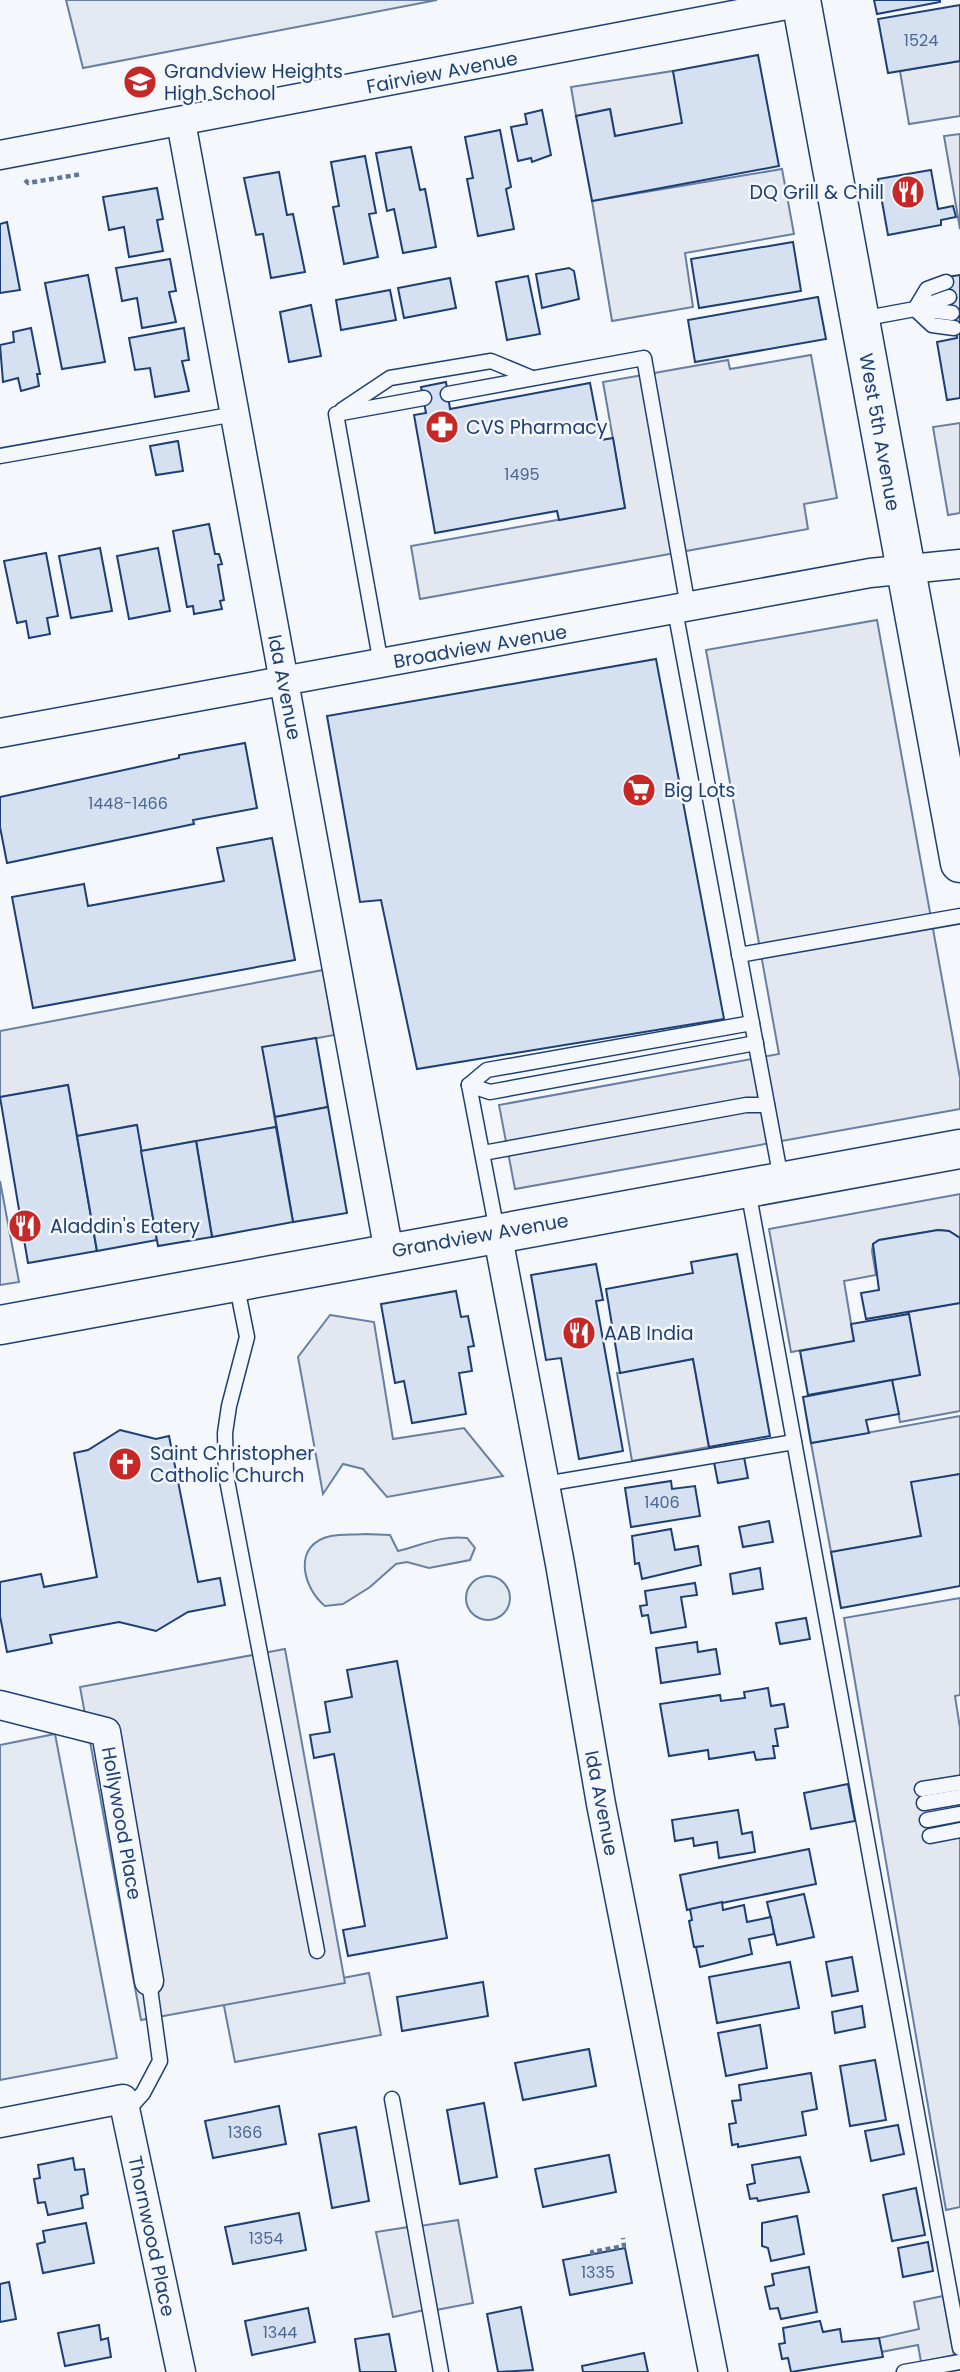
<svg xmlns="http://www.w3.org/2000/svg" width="960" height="2372" font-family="Poppins,sans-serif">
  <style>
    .green { fill: #e3e9f0; stroke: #687fa3; stroke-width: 2 }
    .parking { fill: #e3e8f0; stroke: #687fa3; stroke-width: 2 }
    .building { fill: #d5e0f0; stroke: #1d3f73; stroke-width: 2 }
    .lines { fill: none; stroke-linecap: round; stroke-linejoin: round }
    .service-casing { stroke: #1d3f73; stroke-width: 17 }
    .minor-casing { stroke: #1d3f73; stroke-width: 31 }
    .secondary-casing { stroke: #1d3f73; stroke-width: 41 }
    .path { stroke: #5e769c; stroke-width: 4.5; stroke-dasharray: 5 3.5; stroke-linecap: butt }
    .service { stroke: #f4f7fb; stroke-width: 14 }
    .minor { stroke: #f4f7fb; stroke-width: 28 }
    .secondary { stroke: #f4f7fb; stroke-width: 38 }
    .labels { text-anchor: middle; stroke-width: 5; stroke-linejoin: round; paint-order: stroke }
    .number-label { font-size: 16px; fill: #4b6792 }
    .poi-label { font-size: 19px; fill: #1d3f73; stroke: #f4f7fb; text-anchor: start }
    .street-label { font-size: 19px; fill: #1d3f73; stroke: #f4f7fb }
  </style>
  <rect width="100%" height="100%" fill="#f4f7fb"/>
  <!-- green -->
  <g class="green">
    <path d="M66,0H437L83,68Z"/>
    <path d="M365,1534L390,1535L398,1551C422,1545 442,1535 467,1538L475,1548L470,1560L429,1568L407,1562L396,1564L370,1587L343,1604L325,1606C302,1587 292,1544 331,1536C342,1534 354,1535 365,1534Z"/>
    <circle cx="488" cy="1598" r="22"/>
    <path d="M55,1734L117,2058L0,2080V1745Z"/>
    <path d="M369,1973L381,2035L235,2062L223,2001Z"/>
  </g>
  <!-- parking -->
  <g class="parking">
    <path d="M960,61V116L909,124L900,71Z"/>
    <path d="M673,71L685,124L615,136L610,109L576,116L571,87Z"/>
    <path d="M960,134V229L944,136Z"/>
    <path d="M782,169L794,234L685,253L693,307L612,321L592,201Z"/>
    <path d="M811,355L837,498L804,504L808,529L420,599L411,546L625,508L603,382L728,360L730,369Z"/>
    <path d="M960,423V513L948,515L933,427Z"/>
    <path d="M877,620L960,1078V1109L515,1189L499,1105L779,1054L706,650Z"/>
    <path d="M323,970L334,1035L263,1048L276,1127L141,1151L136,1125L77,1136L68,1085L0,1097V1031Z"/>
    <path d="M0,1181L19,1282L0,1285Z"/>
    <path d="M960,1194V1238L949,1231L938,1230L879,1240L873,1244L872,1251L876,1275L844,1281L854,1341L791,1352L769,1229Z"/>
    <path d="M960,1303V1411L900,1422L892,1380L920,1375L908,1312Z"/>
    <path d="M330,1315L374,1322L393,1439L464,1428L503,1476L387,1497L363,1469L343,1464L323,1494L298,1357Z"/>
    <path d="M693,1359L709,1447L632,1461L617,1373Z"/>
    <path d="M960,1416V1474L912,1483L921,1536L831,1552L811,1443Z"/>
    <path d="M960,1598V1695L955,1696L960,1728V2207L946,2210L844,1618Z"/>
    <path d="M285,1649L345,1983L141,2020L80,1687Z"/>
    <path d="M458,2220L473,2303L436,2310L420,2226Z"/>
    <path d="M415,2226L429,2309L393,2317L376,2232Z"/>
    <path d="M943,2296L954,2355L921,2362L918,2345L881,2352L879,2338L919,2329L914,2302Z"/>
  </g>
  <!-- building -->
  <g class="building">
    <path d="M874,0H940V2L877,14Z"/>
    <path d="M960,5V61L888,73L878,19Z"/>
    <path d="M758,55L779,166L592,201L576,116L610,109L615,136L682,123L673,71Z"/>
    <path d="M542,110L551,155L532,162L531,158L518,161L511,127L527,124L525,114Z"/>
    <path d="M500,130L511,187L506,189L514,229L478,236L467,179L473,178L465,137Z"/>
    <path d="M411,147L420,190L425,189L436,247L403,253L394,209L387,211L376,153Z"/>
    <path d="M365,156L376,213L369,214L378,257L344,264L333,207L339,206L331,162Z"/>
    <path d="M931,170L938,209L953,206L956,217L941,220V225L888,235L878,179Z"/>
    <path d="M279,172L287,215L293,214L305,272L271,278L263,234L256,235L244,178Z"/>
    <path d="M157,188L163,219L157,220L163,251L129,257L124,227L109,230L103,197Z"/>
    <path d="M7,222L20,290L0,293V224Z"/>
    <path d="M793,242L801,291L699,308L691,259Z"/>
    <path d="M170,259L176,291L169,292L176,322L142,328L137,298L122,301L116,268Z"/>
    <path d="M569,268L574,271L579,299L542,308L536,274Z"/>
    <path d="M88,275L105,362L62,369L45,283Z"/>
    <path d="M960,275V398L947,400L937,342L957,338L946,277Z"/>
    <path d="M528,276L540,334L507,340L496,282Z"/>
    <path d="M450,278L456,308L404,318L398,288Z"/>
    <path d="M390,290L396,320L341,330L336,300Z"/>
    <path d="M818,297L826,339L695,362L688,320Z"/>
    <path d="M311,305L321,356L289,362L280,312Z"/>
    <path d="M31,328L40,374H37L39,386L21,391L18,378L3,382L0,345L14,342L13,332Z"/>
    <path d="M184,328L189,360L182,361L189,391L155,397L150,368L135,370L129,338Z"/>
    <path d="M446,382L450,409L590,383L601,440L613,438L625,508L559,520L557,511L435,533L414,415L426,413L421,387Z"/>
    <path d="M178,441L183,471L156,475L150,446Z"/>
    <path d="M209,524L215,554H219L222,564L218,565L224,600L220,601L222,609L194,614L193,606L187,607L173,531Z"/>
    <path d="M100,548L112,611L71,618L59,556Z"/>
    <path d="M158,548L170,611L129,619L117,556Z"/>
    <path d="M46,553L58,616L47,618L50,634L29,638L26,621L17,623L4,561Z"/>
    <path d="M656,659L724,1019L417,1069L381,900L360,902L327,716Z"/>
    <path d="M245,743L257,808L193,820L194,824L7,863L0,827V797L179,758V755Z"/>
    <path d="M272,838L295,960L33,1008L12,897L84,884L88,906L224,881L217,848Z"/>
    <path d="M316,1038L328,1107L275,1117L262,1047Z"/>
    <path d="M68,1085L97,1251L28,1263L0,1097Z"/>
    <path d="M328,1107L347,1213L293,1222L275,1117Z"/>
    <path d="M137,1125L157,1240L97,1251L77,1136Z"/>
    <path d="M276,1127L293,1222L212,1237L196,1141Z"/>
    <path d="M196,1141L212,1237L158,1246L141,1151Z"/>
    <path d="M938,1230L949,1231L960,1238V1303L866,1319L861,1293L879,1290L873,1244L879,1240Z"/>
    <path d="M737,1254L770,1436L709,1447L693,1359L620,1373L606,1289L693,1273L691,1262Z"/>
    <path d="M596,1264L603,1300L596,1301L623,1451L579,1459L561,1358L546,1360L531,1275Z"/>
    <path d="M456,1291L461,1317L468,1316L474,1346L468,1347L472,1371L459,1373L466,1414L412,1423L404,1381L395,1383L381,1304Z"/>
    <path d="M909,1314L920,1375L808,1395L800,1351L854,1341L851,1324Z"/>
    <path d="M892,1380L899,1414L866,1420L869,1433L811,1443L803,1397Z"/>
    <path d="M120,1430L156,1439L169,1436L198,1582L220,1578L225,1605L188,1612L156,1631L119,1622L50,1635L52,1643L7,1652L0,1616V1582L41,1574L44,1587L97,1577L74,1453L88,1450Z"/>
    <path d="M744,1457L748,1478L718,1483L714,1462Z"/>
    <path d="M960,1474V1586L841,1608L831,1552L921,1536L911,1482Z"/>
    <path d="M671,1481L672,1489L695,1486L700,1516L631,1527L625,1488Z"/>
    <path d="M769,1521L773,1542L743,1547L739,1527Z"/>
    <path d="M671,1529L675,1550L698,1546L701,1565L642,1579L639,1563L635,1564L632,1536Z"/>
    <path d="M760,1568L763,1589L733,1594L730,1574Z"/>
    <path d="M695,1583L697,1595L681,1597L686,1627L651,1633L648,1615L642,1616L640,1606L647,1605L645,1591Z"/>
    <path d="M806,1618L810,1639L780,1644L776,1623Z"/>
    <path d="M697,1642L698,1652L716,1649L720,1674L661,1683L656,1648Z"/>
    <path d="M397,1661L447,1938L348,1956L343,1930L365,1926L334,1754L314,1758L310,1735L330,1732L325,1702L352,1697L347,1670Z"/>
    <path d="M768,1688L771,1706L784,1704L788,1727L775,1729L778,1746H773L775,1758L756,1760L754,1752L709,1759L708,1750L669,1756L660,1704L720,1695L721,1701L745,1698L744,1692Z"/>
    <path d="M848,1784L855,1821L811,1829L804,1793Z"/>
    <path d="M738,1810L742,1834L752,1832L755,1852L719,1858L717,1842L694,1846L693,1838L675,1841L672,1820Z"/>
    <path d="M809,1849L816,1884L687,1910L680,1875Z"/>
    <path d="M804,1894L814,1937L777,1945L767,1902Z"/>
    <path d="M722,1902L723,1910L744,1905L747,1922L771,1917L774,1934L749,1939L752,1954L700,1967L696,1947L704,1946L694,1947L689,1921L692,1920L690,1909Z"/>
    <path d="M852,1957L858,1991L832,1996L826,1962Z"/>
    <path d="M790,1962L799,2008L717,2023L709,1977Z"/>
    <path d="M483,1982L488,2016L402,2031L397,1997Z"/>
    <path d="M862,2006L865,2027L835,2033L832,2012Z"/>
    <path d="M760,2025L767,2068L726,2076L718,2033Z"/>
    <path d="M589,2049L596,2086L523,2100L515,2063Z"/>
    <path d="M875,2060L886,2120L850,2126L840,2066Z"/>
    <path d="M811,2073L817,2109L802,2112L806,2135L738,2147V2144L732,2145L729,2124L736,2123L732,2101L741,2100L739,2085Z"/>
    <path d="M484,2103L497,2177L460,2184L447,2110Z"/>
    <path d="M279,2106L286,2144L213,2158L205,2121Z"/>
    <path d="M898,2125L904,2154L871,2161L865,2131Z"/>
    <path d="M356,2127L369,2201L332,2208L319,2134Z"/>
    <path d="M609,2155L616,2192L543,2207L535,2169Z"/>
    <path d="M800,2157L809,2192L758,2201L757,2198L750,2199L747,2185L755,2183L752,2165Z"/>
    <path d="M73,2158L75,2170L84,2169L88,2194L81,2196L83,2208L48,2215L45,2202L38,2203L34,2179L40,2178L38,2165Z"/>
    <path d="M916,2188L925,2235L892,2241L883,2195Z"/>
    <path d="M299,2213L306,2250L233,2264L225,2227Z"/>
    <path d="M797,2216L804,2254L771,2261L768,2248L762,2246V2223Z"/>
    <path d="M86,2223L94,2263L43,2273L37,2244L45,2242L43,2231Z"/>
    <path d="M928,2242L933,2271L903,2277L898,2248Z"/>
    <path d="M625,2248L632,2283L570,2295L563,2260Z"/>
    <path d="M809,2267L817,2312L781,2319L778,2308L770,2309L765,2287L774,2285L772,2274Z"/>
    <path d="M9,2282L16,2319L0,2322V2284Z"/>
    <path d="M521,2307L533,2370L498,2372L487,2314Z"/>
    <path d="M308,2308L315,2342L252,2355L245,2321Z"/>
    <path d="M820,2321L823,2332L840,2329L842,2342L879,2338L883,2357L791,2372L788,2358L782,2359L779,2344L785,2343L783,2328Z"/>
    <path d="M99,2325L101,2340L108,2338L111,2357L65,2366L58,2333Z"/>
    <path d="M389,2334L396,2372H360L355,2339Z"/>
    <path d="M644,2353L648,2372H583L582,2366Z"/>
  </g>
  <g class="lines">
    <defs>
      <g id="service">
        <path d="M915,309L932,325L954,328"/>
        <path d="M915,309L927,289L946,282"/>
        <path d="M920,309L952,313"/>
        <path d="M861,319L915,309L949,297"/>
        <path d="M448,394L644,358L688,607"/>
        <path d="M342,410L390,378L491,361L532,378"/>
        <path d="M0,456L235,414"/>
        <path d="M675,610L781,1179"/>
        <path d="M381,664L336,414L424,398"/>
        <path d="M739,955L960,916"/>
        <path d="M469,1085L490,1092L756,1043"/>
        <path d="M469,1085L487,1070L752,1023"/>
        <path d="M469,1085L497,1231"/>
        <path d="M483,1153L746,1105H767"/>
        <path d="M748,1190L960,2348"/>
        <path d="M236,1282L247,1337L229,1406L225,1433L226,1475L317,1951"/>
        <path d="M545,1484L794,1442"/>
        <path d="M922,1789L960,1783"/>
        <path d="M924,1803L960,1797"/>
        <path d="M927,1820L960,1814"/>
        <path d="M930,1836L960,1830"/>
        <path d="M392,2099L441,2372"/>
        <path d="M126,2112L143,2093L160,2061L149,1981"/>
        <path d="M904,2372L960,2362"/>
      </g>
      <g id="minor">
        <path d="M181,122L389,1252"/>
        <path d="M0,155L802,2"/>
        <path d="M0,733L870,573L960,564"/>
        <path d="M497,1232L560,1564L601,1804L713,2372"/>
        <path d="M0,1705L106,1732L149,1981"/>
        <path d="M0,2123L123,2099L181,2372"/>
      </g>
      <g id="secondary">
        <path d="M801,0L960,863"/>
        <path d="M0,1325L960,1149"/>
      </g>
    </defs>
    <!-- service casing -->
    <use href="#service" class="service-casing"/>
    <!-- minor casing -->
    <use href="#minor" class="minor-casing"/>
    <!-- secondary casing -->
    <use href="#secondary" class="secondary-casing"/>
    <!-- path -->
    <g class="path">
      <path d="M25,180L28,183L82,174"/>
      <path d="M593,2255L592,2252L624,2246L623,2238"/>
    </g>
    <!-- service -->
    <use href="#service" class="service"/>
    <!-- minor -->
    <use href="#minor" class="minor"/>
    <!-- secondary -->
    <use href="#secondary" class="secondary"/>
  </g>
  <!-- icons -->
  <defs>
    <symbol id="school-disc" viewBox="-11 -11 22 22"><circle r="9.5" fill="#c62828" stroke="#f4f7fb"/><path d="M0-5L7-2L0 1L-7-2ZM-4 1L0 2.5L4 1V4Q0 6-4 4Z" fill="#fff"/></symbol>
    <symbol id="restaurant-disc" viewBox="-11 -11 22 22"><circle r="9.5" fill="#c62828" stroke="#f4f7fb"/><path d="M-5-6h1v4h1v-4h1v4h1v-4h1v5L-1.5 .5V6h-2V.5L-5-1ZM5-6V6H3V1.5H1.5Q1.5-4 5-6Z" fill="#fff"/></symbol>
    <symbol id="pharmacy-disc" viewBox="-11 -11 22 22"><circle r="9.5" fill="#c62828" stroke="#f4f7fb"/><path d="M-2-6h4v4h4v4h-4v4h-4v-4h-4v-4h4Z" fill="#fff"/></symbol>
    <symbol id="supermarket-disc" viewBox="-11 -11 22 22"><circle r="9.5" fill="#c62828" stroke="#f4f7fb"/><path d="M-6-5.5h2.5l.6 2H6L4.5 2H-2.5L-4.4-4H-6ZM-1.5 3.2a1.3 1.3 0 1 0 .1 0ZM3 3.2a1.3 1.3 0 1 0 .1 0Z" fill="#fff"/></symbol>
    <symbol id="church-disc" viewBox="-11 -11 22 22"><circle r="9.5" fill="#c62828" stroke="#f4f7fb"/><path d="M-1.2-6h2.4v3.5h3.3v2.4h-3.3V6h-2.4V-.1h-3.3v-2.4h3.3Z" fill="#fff"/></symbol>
  </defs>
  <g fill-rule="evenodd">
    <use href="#school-disc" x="121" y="63" width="38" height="38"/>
    <use href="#restaurant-disc" x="889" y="173" width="38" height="38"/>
    <use href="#pharmacy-disc" x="423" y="408" width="38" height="38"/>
    <use href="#supermarket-disc" x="620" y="771" width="38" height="38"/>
    <use href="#restaurant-disc" x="6" y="1207" width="38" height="38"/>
    <use href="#restaurant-disc" x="560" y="1314" width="38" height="38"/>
    <use href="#church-disc" x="106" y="1445" width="38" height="38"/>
  </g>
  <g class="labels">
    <!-- number labels -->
    <g class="number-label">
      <text x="921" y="46">1524</text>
      <text x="522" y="480">1495</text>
      <text x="128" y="809">1448-1466</text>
      <text x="662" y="1508">1406</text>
      <text x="245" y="2138">1366</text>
      <text x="266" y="2244">1354</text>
      <text x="598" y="2278">1335</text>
      <text x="280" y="2338">1344</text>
    </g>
    <!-- poi labels -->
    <g class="poi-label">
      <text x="164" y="78">Grandview Heights<tspan x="164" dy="22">High School</tspan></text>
      <text x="884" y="199" text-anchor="end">DQ Grill &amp; Chill</text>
      <text x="466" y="434">CVS Pharmacy</text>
      <text x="664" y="797">Big Lots</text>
      <text x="50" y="1233">Aladdin's Eatery</text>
      <text x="604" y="1340">AAB India</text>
      <text x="150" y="1460">Saint Christopher<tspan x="150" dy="22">Catholic Church</tspan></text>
    </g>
    <!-- street labels -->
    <g class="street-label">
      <text transform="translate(442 72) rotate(-11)" y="7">Fairview Avenue</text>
      <text transform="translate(880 432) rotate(80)" y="7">West 5th Avenue</text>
      <text transform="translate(480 646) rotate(-10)" y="7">Broadview Avenue</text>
      <text transform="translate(285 687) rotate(79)" y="7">Ida Avenue</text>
      <text transform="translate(480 1235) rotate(-10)" y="7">Grandview Avenue</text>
      <text transform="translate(602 1803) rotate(79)" y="7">Ida Avenue</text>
      <text transform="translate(122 1823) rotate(80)" y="7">Hollywood Place</text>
      <text transform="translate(152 2236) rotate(78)" y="7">Thornwood Place</text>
    </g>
  </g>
</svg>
